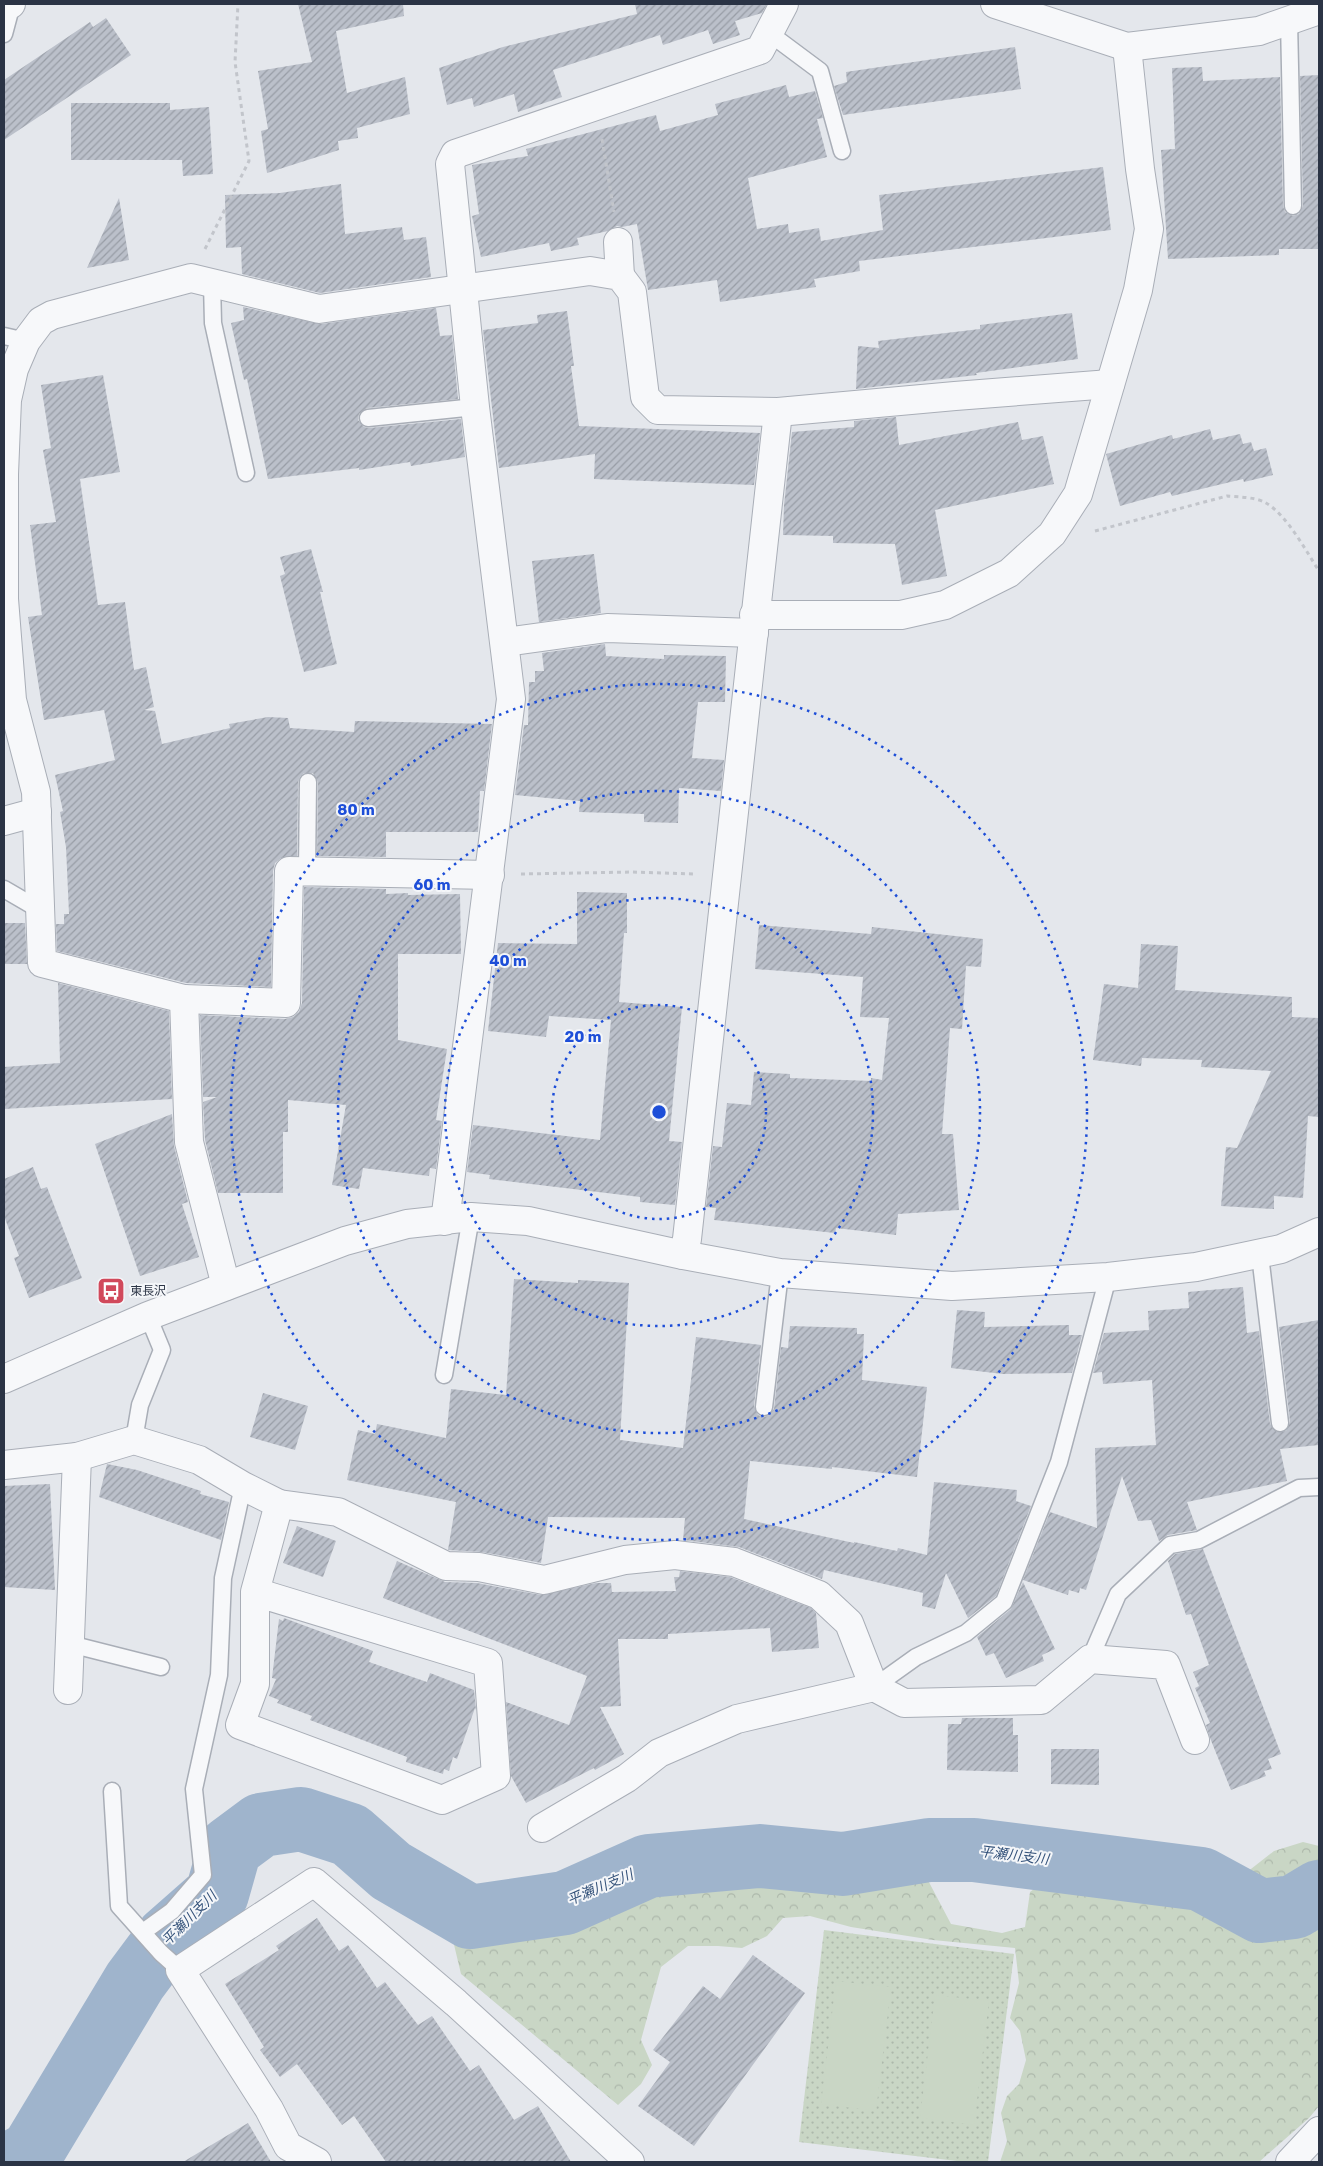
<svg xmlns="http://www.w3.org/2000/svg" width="1323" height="2166" font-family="Rubik,'Noto Sans JP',sans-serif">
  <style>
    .forest { fill: url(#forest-crowns) }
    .park { fill: url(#park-dots) }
    .pitch { fill: #c9d6c5 }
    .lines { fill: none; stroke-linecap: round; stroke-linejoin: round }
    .river { stroke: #9fb4cc; stroke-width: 64 }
    .building { fill: url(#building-hatch) }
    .service-casing { stroke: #a9aeb7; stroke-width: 19 }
    .minor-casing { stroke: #a9aeb7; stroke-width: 30 }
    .tertiary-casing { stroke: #a9aeb7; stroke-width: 30 }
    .path { stroke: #c2c5cb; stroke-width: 3; stroke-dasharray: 4 4; stroke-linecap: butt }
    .service { stroke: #f7f8fa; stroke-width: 16 }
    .minor { stroke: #f7f8fa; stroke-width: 28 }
    .tertiary { stroke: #f7f8fa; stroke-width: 28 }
    .ring { fill: none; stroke: #1d4ed8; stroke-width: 2.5; stroke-dasharray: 2.5 5 }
    .labels { text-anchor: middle; stroke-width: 4; stroke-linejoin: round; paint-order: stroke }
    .poi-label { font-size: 12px; fill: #2b3445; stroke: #f4f6f9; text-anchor: start }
    .water-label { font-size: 14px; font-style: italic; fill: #34527a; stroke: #f4f6f9 }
    .centre { fill: #1d4ed8; stroke: #f4f6f9; stroke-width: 2.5 }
    .ring-label { font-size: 15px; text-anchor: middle; font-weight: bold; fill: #1d4ed8; stroke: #f4f6f9; stroke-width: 4; stroke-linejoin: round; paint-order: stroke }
  </style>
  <defs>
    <pattern id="forest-crowns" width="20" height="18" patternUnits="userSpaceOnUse" patternTransform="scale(1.25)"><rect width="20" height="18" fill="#c9d6c5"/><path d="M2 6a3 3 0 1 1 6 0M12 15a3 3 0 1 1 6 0" fill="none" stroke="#adb8ab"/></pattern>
    <pattern id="park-dots" width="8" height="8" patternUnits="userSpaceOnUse" patternTransform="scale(1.25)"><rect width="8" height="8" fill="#c9d6c5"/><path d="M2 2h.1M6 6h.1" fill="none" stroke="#adb8ab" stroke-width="1.8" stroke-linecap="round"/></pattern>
    <pattern id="building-hatch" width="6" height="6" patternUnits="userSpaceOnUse" patternTransform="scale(1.25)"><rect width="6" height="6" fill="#bbc0ca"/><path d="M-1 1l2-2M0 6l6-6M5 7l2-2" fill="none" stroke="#989da6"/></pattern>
  </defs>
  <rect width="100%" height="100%" fill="#e4e7ec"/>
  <!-- forest -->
  <path class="forest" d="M888,1834L921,1867L951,1924L1002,1933L1025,1927L1030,1892L1050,1877L1187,1888L1242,1876L1274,1851L1303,1842L1319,1846V2106L1309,2118L1259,2162H1000L1007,2141L1001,2113L1007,2096L1019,2084L1026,2060L1020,2031L1010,2018L1019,1983L1015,1948L933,1940L851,1927L810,1916L783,1918L767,1936L742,1948L718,1946H688L661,1967L641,2040L652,2065L641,2084L618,2105L461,1974L451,1932L478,1892L533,1895L569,1884L626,1860L695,1846L742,1847L789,1852L850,1837Z"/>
  <!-- park -->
  <path class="park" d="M824,1930L1014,1954L988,2162H965L799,2142Z"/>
  <!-- pitch -->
  <g class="pitch">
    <path d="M836,1981L891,1987L876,2111L821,2104Z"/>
    <path d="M935,1995L989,2001L974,2125L920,2118Z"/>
  </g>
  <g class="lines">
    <!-- river -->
    <path class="river" d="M14,2162L32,2152L135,1981L167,1938L217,1894L230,1848L261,1825L301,1819L350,1835L391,1871L470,1917L565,1903L648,1866L760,1856L843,1864L929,1850H974L1201,1879L1260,1911L1294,1907L1319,1892"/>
  </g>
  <!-- building -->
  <g class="building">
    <path d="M298,4H403L404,16L336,31L347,93L405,77L410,114L357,128L358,138L338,141L339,150L267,173L261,131L268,129L258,71L312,62Z"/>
    <path d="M635,4H767L762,13L735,21L740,35L713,44L708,30L663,45L660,35L553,70L562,97L518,112L514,94L474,107L472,98L447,105L439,68L503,47L637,14Z"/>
    <path d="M106,18L131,55L4,140V80L90,22L93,27Z"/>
    <path d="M1015,47L1021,89L843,115L834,86L847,82L846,72Z"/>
    <path d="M1202,67L1203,81L1280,77L1283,206L1285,212L1293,216L1299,214L1303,206L1300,76L1319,75V249H1279V255L1168,259L1161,150L1175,149L1172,68Z"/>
    <path d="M786,85L789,97L815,91L823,118L817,119L827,157L748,178L757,229L788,224L789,233L819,228L821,241L883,230L879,195L1103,167L1111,230L859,261L860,271L814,279L816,287L720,302L717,280L648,290L637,224L622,227L617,226L608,231L577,238L579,245L551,251L549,243L481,257L472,216L479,214L472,165L528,156L526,149L656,115L660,131L718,115L715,104Z"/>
    <path d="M71,103H170V110L209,107L213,174L183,176L182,160H71Z"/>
    <path d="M341,184L345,234L402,227L404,240L426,237L431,277L320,293L242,274L241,247L226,248L225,195L280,193Z"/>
    <path d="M119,198L129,260L87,268Z"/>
    <path d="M243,307L321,324L436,308L440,336L452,335L458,399L367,408L359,414L358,420L364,427L369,428L461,419L465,457L411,466L410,462L359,470V468L268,479L247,379L244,380L231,323L244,320Z"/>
    <path d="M567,311L574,366H571L579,426L760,433L754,485L594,479L595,454L499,468L483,330L538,323L537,315Z"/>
    <path d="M1072,313L1078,359L976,373L977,375L856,389L858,346L879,348L878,341L980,329V325Z"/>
    <path d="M103,375L120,472L80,479L98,605L125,602L134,670L146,667L154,707L144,710L155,711L162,744L230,728L229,724L268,717L288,718L290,728L354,732L355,721L492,724L484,791H480L478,832H386V857L317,856L318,782L313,773H304L300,777L298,782L297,856L281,858L275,863L273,871L271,987L186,983L57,951L56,924H64V914H69L66,847L60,812L63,811L55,775L115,760L104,710L44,720L28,617L42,615L30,525L56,522L43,450L51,448L41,385Z"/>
    <path d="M896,417L899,445L1018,422L1022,440L1043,436L1054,484L935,510L947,576L902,585L895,544L833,543V536L783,535L784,505L792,432L854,427V421Z"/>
    <path d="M1210,429L1213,440L1240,434L1243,444L1251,442L1254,451L1266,448L1273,475L1244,482L1243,479L1172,496L1170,492L1120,506L1106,454L1172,435L1173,439Z"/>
    <path d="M311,549L323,592H320L337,664L304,672L280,576L285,574L280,557Z"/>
    <path d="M594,554L601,613L539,622L532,561Z"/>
    <path d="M605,644L606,656L664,659V655L726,656L725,702H698L692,758L724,760L721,791L679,788L678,823L644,822V814L579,812L580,801L515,795L524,725H528L529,682H535V671H544L542,653Z"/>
    <path d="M304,887L386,889V894L408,893V895L460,894L461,954H398V1040L447,1049L436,1120L442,1121L436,1169L430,1168L429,1176L363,1168L359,1189L332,1185L346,1105L288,1100V1132H283V1193H218L205,1140L203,1102L217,1097H203L200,1015L285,1019L293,1017L299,1012L302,1003Z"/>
    <path d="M577,892L627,893V933H624L619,1002L682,1007L669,1141L682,1142L675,1205L640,1202V1197L489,1179L490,1175L467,1172L473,1125L600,1140L611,1020L549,1016L546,1037L488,1031L498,943L577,944Z"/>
    <path d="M4,923H25L27,964H4Z"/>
    <path d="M759,925L871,934L872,927L983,939L981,967L966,966L962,1029L950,1028L942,1134H953L959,1210L898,1214L896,1235L836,1228L835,1233L714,1220L716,1208L706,1207L713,1146L722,1147L727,1103L751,1105L754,1072L790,1074V1078L871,1081V1078L882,1080L889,1018L860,1017L863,977L755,969Z"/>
    <path d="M1141,944L1178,946L1175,990L1292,997V1017L1319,1018V1117L1308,1116L1303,1198L1274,1196V1209L1221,1206L1226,1147L1237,1148L1271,1071L1201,1067L1202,1060L1142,1058L1141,1066L1093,1060L1104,984L1138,988Z"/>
    <path d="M58,983L169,1011L172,1099L4,1109V1067L60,1063Z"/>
    <path d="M172,1114L174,1146L188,1202L182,1204L199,1257L140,1276L95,1144Z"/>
    <path d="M33,1167L41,1189L47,1187L82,1278L29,1298L14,1258L19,1256L4,1216V1179Z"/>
    <path d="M514,1279L578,1283V1280L629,1283L620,1440L683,1448L696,1337L761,1345L754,1406L758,1415L763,1417L768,1416L774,1409L781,1347L788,1348L790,1326L857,1328V1334H864L862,1380L927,1387L917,1477L832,1467V1469L750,1461L744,1519L854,1543V1542L897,1551L898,1548L927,1555L934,1482L1017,1490L1016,1501L1031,1506L996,1596L968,1618L946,1573L935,1609L922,1606L923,1593L824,1570L822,1579L739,1547L683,1540L685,1518L548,1517L541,1563L482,1552L448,1550L456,1502L347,1480L358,1430L375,1434L377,1424L446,1438L451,1389L506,1395Z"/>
    <path d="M1243,1287L1247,1333L1259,1331L1270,1424L1277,1432L1286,1431L1290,1422L1279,1327L1319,1320V1445L1280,1449L1287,1481L1187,1502L1197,1530L1168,1535L1159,1541L1151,1520L1138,1521L1122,1476L1086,1590L1080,1588L1079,1593L1069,1590L1068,1595L1023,1580L1050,1512L1097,1528L1095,1448L1156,1445L1152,1380L1103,1384L1102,1372L1093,1373L1104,1333L1149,1330L1148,1311L1189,1308L1188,1292Z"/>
    <path d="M957,1310L985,1312L984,1327L1069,1325V1335H1082L1072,1373L1003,1374L951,1368Z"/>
    <path d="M263,1393L308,1406L295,1450L250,1437Z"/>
    <path d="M107,1464L137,1470L201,1491L200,1494L229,1502L221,1540L99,1497Z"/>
    <path d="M50,1484L55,1590L4,1587V1486Z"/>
    <path d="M297,1526L336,1541L323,1577L283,1563Z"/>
    <path d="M1203,1549L1281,1754L1268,1759L1272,1769L1264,1771L1266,1776L1231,1790L1210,1738L1206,1725L1210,1723L1195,1688L1199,1686L1193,1672L1209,1665L1191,1614L1186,1615L1168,1561L1175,1554Z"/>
    <path d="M397,1561L445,1582L477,1583L541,1595L596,1583H611L612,1592L676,1591L674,1577H679L680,1571L730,1577L811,1608L816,1613L819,1648L772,1652L770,1628L668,1634V1639H618L621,1706L600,1707L624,1754L595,1770L594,1768L526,1803L511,1776L506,1702L569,1725L587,1676L383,1598Z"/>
    <path d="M1023,1582L1055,1649L1042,1655L1044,1661L1006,1678L994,1653L986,1656L977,1637L1011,1609Z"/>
    <path d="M284,1618L373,1651L369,1662L427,1682L430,1673L474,1690L476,1710L475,1708L457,1759L453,1757L449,1771L444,1769L443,1774L406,1762L407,1757L310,1720L312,1716L277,1703L279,1700L269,1696L276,1679L272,1678L279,1619L283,1621Z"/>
    <path d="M962,1718H1013V1735H1018V1772L947,1770L948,1724H961Z"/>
    <path d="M1051,1749H1099V1785L1051,1784Z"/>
    <path d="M317,1918L339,1951L348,1945L377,1988L385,1982L418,2025L432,2016L470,2071L479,2065L514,2120L538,2106L571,2162H386L354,2116L342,2125L297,2064L280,2077L260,2050L264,2047L225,1984L279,1950L276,1946Z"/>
    <path d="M753,1955L805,1993L694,2146L638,2106L670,2062L653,2050L703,1986L720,1999Z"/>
    <path d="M248,2123L271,2162H183Z"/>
  </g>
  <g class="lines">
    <defs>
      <g id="service">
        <path d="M1289,21L1293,206"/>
        <path d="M769,33L820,71L842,151"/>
        <path d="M4,34L12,4"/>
        <path d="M212,283L213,323L246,473"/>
        <path d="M4,336L26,341"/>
        <path d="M368,418L475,407"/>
        <path d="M307,872L308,782"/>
        <path d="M4,889L40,910"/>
        <path d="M1260,1255L1280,1423"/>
        <path d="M444,1375L471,1217"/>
        <path d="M764,1407L780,1273"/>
        <path d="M134,1440L140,1405L162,1350L148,1316"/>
        <path d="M70,1644L161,1667"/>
        <path d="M1090,1659L1118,1594L1170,1545L1199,1540L1299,1488L1319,1487"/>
        <path d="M874,1687L916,1657L966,1633L1004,1602L1059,1462L1108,1277"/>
        <path d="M112,1791L119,1906L161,1953L180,1970"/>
        <path d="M143,1932L172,1911L203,1875L194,1789L219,1675L223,1578L243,1486"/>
      </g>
      <g id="minor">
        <path d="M995,4L1127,47L1259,31L1319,10"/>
        <path d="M4,6L11,4"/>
        <path d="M618,242L620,276"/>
        <path d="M754,615H901L945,605L1009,573L1052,534L1078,494L1138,290L1149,229L1140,169L1127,47"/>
        <path d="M505,642L607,628L754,633"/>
        <path d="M4,821L37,812"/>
        <path d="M184,999L286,1003L289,871L490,875"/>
        <path d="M445,1221L511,699L475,407L450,164L455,154L760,50L784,4"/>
        <path d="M683,1255L687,1239L778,412"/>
        <path d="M226,1286L189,1142L184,999L42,963L36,792L12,700L4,599V474L7,400L14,369L26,341L41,321L52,315L191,278L319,309L590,271L620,276L632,292L645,397L658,410L778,412L955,396L1110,384"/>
        <path d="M4,1465L77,1457L134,1440L199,1460L243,1486L279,1504L255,1592V1684L240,1725L442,1800L496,1776L488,1663L255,1592"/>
        <path d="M279,1504L338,1512L446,1566L479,1567L544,1580L625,1560L675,1555L734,1562L819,1595L849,1623L874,1687L904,1703L1041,1700L1090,1659L1166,1665L1195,1740"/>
        <path d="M68,1690L77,1457"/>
        <path d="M542,1828L627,1778L659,1753L737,1719L874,1687"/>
        <path d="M317,2162L288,2146L269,2109L180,1970L314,1882L456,2003L630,2162"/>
        <path d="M1290,2162L1319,2131"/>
      </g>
      <path id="tertiary" d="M4,1379L148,1316L345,1241L407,1224L471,1217L528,1221L683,1255L780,1273L952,1286L1108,1277L1196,1267L1281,1249L1319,1232"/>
    </defs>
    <!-- service casing -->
    <use href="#service" class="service-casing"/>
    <!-- minor casing -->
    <use href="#minor" class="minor-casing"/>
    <!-- tertiary casing -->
    <use href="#tertiary" class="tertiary-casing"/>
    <!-- path -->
    <g class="path">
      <path d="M602,139L614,212"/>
      <path d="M205,249L249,161L235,62L238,4"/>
      <path d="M1095,531L1227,496C1238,497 1256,497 1266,503C1287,515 1306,551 1319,571"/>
      <path d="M521,874L632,872L695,874"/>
    </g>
    <!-- service -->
    <use href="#service" class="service"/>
    <!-- minor -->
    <use href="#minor" class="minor"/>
    <!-- tertiary -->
    <use href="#tertiary" class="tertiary"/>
  </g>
  <!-- distance rings -->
  <g class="ring">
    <circle cx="659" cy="1112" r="107"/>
    <circle cx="659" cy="1112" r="214"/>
    <circle cx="659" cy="1112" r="321"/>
    <circle cx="659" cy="1112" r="428"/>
  </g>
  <!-- icons -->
  <defs>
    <symbol id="bus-square" viewBox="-11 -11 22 22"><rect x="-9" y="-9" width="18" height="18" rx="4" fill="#d1495b" stroke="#f4f6f9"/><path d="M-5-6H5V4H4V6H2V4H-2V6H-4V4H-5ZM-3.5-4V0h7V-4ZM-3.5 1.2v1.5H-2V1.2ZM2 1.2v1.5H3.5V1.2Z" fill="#fff"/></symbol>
  </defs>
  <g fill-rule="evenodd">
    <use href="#bus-square" x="95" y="1275" width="32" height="32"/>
  </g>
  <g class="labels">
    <!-- poi labels -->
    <g class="poi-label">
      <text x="130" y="1295">東長沢</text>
    </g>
    <!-- water labels -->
    <g class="water-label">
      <text transform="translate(1014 1855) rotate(7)" y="5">平瀬川支川</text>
      <text transform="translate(600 1887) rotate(-23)" y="5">平瀬川支川</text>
      <text transform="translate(189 1918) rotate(-45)" y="5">平瀬川支川</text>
    </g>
  </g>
  <circle cx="659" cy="1112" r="8" class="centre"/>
  <g class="ring-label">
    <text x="356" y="815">80 m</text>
    <text x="432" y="890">60 m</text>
    <text x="508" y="966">40 m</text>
    <text x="583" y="1042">20 m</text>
  </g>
  <!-- border -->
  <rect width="1323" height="2166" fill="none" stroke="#2b3445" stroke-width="10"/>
</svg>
